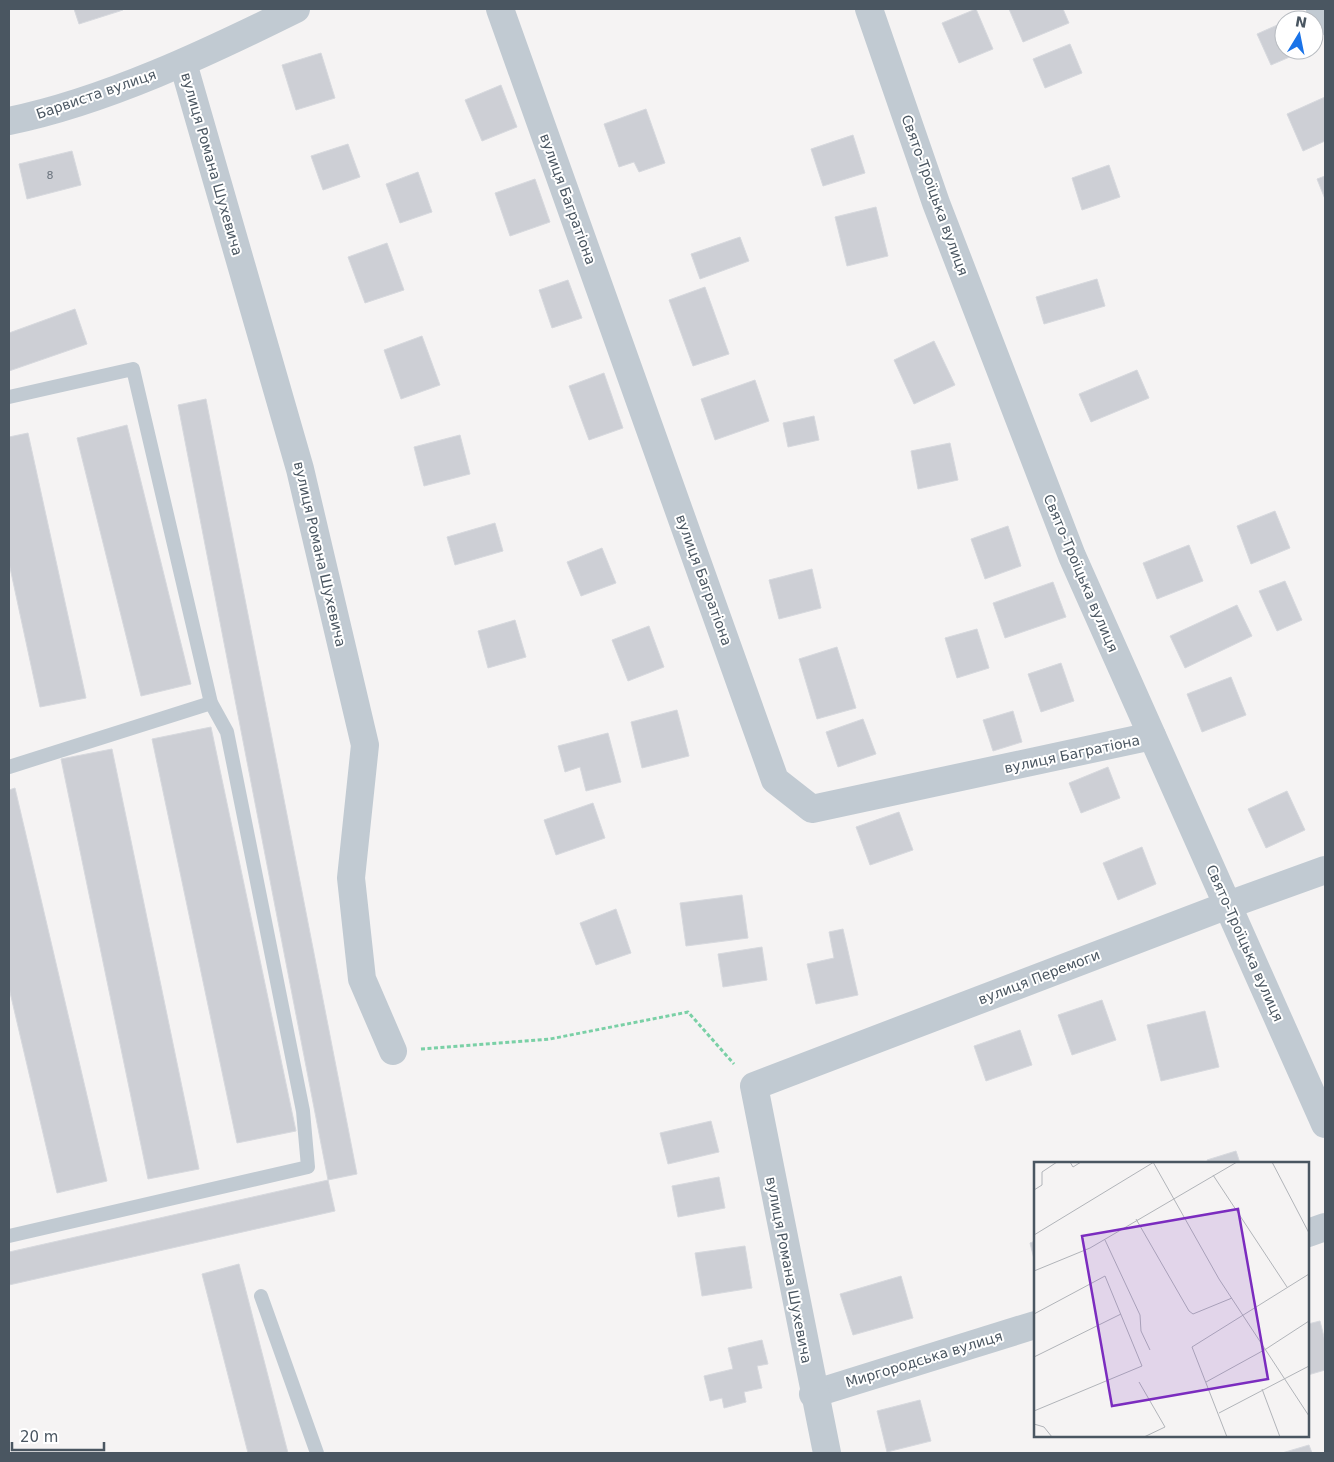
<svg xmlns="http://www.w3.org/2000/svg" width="1334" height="1462" font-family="'DejaVu Sans',sans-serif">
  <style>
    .building { fill: #cdcfd5; stroke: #d7d9de }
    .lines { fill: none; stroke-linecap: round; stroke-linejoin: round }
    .path { stroke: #7ad0a6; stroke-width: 3; stroke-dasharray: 4 2.5; stroke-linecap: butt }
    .service { stroke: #c1cad2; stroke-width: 14 }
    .minor { stroke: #c1cad2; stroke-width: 28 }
    .labels { text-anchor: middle; stroke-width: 4; stroke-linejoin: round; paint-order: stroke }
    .number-label { font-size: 11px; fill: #6b747e }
    .street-label { font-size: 14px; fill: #4a5661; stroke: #fff }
    .inset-road { fill: none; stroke: #b1b4b9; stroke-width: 1 }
    .view { fill: #7b2cbf; fill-opacity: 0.15; stroke: #7b2cbf; stroke-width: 2.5 }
    .inset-edge { fill: none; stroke: #4a5661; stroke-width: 2.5 }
  </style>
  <rect width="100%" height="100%" fill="#f5f3f3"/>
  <!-- building -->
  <g class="building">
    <path d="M74,9H123V10L79,24Z"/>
    <path d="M976,9L993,49L959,63L942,23Z"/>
    <path d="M1009,9H1063L1069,23L1023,42Z"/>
    <path d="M1284,22V50H1306L1271,65L1257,34Z"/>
    <path d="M1070,44L1082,73L1045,88L1033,59Z"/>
    <path d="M321,53L335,98L296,110L282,65Z"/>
    <path d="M501,85L517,127L482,141L465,100Z"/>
    <path d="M1325,97V141L1303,151L1287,114Z"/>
    <path d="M646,109L665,163L639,172L634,162L619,167L604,124Z"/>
    <path d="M853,135L865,173L823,186L811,149Z"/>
    <path d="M348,144L360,177L323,190L311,156Z"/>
    <path d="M72,151L81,185L27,199L19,164Z"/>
    <path d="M1109,165L1120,197L1082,210L1072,178Z"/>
    <path d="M418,172L432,212L400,223L386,184Z"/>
    <path d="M1325,176V199L1317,179Z"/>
    <path d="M535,179L550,222L510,236L495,193Z"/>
    <path d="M876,207L888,256L847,266L835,217Z"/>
    <path d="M740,237L749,261L700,279L691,254Z"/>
    <path d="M387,243L404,290L365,303L348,257Z"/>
    <path d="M1097,279L1105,306L1044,324L1036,297Z"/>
    <path d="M568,280L582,318L552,328L539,290Z"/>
    <path d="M705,287L729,354L693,366L669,300Z"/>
    <path d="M75,309L87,344L9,371V333Z"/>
    <path d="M422,336L440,385L401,399L384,350Z"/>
    <path d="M934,341L955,385L914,404L894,360Z"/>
    <path d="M1137,370L1149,398L1091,422L1079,394Z"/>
    <path d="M604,373L623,428L589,440L569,386Z"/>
    <path d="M755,380L769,421L715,440L701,399Z"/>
    <path d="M206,399L357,1174L328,1180L178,405Z"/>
    <path d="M814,416L819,440L788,447L783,423Z"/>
    <path d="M127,425L191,684L141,696L77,438Z"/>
    <path d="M28,433L86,698L40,707L9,563V437Z"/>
    <path d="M460,435L470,474L424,486L414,447Z"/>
    <path d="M950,443L958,480L918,489L911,451Z"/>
    <path d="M1275,511L1290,548L1251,564L1237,526Z"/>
    <path d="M495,523L503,551L455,565L447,537Z"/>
    <path d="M1008,526L1021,566L985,579L971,539Z"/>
    <path d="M1189,545L1203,581L1157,599L1143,563Z"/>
    <path d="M602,548L616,583L581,596L567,562Z"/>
    <path d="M812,569L821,608L779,619L769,580Z"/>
    <path d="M1285,581L1302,620L1277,631L1259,591Z"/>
    <path d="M1053,582L1066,617L1005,638L993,603Z"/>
    <path d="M1237,605L1252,636L1185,668L1170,636Z"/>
    <path d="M515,620L526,657L488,668L478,631Z"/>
    <path d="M649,626L664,667L628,681L612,640Z"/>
    <path d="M977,629L989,668L957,678L945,638Z"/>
    <path d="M837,647L856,708L817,719L799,659Z"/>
    <path d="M1061,663L1074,701L1041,712L1028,674Z"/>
    <path d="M1231,677L1246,715L1202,732L1187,694Z"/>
    <path d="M677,710L689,756L642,768L631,722Z"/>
    <path d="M1013,711L1022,742L993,751L983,720Z"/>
    <path d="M863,719L876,754L838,767L826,732Z"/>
    <path d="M211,727L296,1131L237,1143L152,739Z"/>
    <path d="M608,733L621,782L586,791L580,767L565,772L558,746Z"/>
    <path d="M112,749L199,1169L148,1179L61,759Z"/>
    <path d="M1108,767L1120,798L1081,813L1069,783Z"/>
    <path d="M15,788L107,1181L57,1193L9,988V790Z"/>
    <path d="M1287,791L1305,830L1266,848L1248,809Z"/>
    <path d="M593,803L605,838L556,855L544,820Z"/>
    <path d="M899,812L913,850L870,865L856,827Z"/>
    <path d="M1142,847L1156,884L1118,900L1103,863Z"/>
    <path d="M742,895L748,938L686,946L680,903Z"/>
    <path d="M616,909L631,953L596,965L580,923Z"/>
    <path d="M843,929L858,995L816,1004L807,964L834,958L829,932Z"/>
    <path d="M762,947L767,980L723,987L718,954Z"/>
    <path d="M1102,1000L1116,1040L1072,1055L1058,1015Z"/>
    <path d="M1205,1011L1219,1067L1161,1081L1147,1025Z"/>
    <path d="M1020,1030L1032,1065L986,1081L974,1046Z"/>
    <path d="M711,1121L719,1152L668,1164L660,1133Z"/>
    <path d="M1236,1151L1240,1163H1208L1207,1160Z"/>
    <path d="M719,1177L725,1208L678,1217L672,1186Z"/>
    <path d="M328,1180L335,1211L9,1285V1252Z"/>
    <path d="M1035,1241V1263L1030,1243Z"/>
    <path d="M745,1246L752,1288L702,1296L695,1253Z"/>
    <path d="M239,1264L288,1453H248L202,1274Z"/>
    <path d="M901,1276L913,1318L853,1335L840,1294Z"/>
    <path d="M1320,1321L1325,1341V1370L1308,1375V1324Z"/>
    <path d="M762,1340L768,1364L757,1366L762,1388L744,1392L746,1402L724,1408L722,1398L710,1401L704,1376L733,1369L728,1348Z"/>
    <path d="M920,1400L931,1441L887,1452L877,1411Z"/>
    <path d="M1309,1445L1312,1453H1282Z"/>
  </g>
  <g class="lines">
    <!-- path -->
    <path class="path" d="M421,1049L550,1039L688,1012L734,1064"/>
    <!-- service -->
    <g class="service">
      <path d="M9,397L133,369L211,703L227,732L303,1111L308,1167L9,1236"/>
      <path d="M9,767L211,703"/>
      <path d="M261,1296L317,1453"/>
    </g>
    <!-- minor -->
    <g class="minor">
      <path d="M500,9L775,780L812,809L1152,736"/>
      <path d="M869,9L936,203L1072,556L1325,1124"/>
      <path d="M1320,9L1325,21"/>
      <path d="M183,63L300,469L365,745L351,878L362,979L393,1051"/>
      <path d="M9,121C106,101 207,53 296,9"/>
      <path d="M1308,1233L1325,1227"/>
      <path d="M813,1394L1035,1325"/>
      <path d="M827,1453L754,1086L1228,905L1325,870"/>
    </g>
  </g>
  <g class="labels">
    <!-- number labels -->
    <g class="number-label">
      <text x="50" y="179">8</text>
    </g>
    <!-- street labels -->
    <g class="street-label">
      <text transform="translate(96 94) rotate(-19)" y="5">Барвиста вулиця</text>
      <text transform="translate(212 164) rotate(74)" y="5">вулиця Романа Шухевича</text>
      <text transform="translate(935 195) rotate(70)" y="5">Свято-Троїцька вулиця</text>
      <text transform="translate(568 199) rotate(70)" y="5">вулиця Багратіона</text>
      <text transform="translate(320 554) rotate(77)" y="5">вулиця Романа Шухевича</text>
      <text transform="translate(1081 573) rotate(67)" y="5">Свято-Троїцька вулиця</text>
      <text transform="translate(704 580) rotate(70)" y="5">вулиця Багратіона</text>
      <text transform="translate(1072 754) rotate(-12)" y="5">вулиця Багратіона</text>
      <text transform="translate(1245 943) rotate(66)" y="5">Свято-Троїцька вулиця</text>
      <text transform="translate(1039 977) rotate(-21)" y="5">вулиця Перемоги</text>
      <text transform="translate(789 1270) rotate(79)" y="5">вулиця Романа Шухевича</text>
      <text transform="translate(924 1359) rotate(-17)" y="5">Миргородська вулиця</text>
    </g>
  </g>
  <!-- overview -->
  <g transform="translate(1034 1162)">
    <rect width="275" height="275" fill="#f5f3f3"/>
    <path class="inset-road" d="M36,0L39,5L47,0M119,0L185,117L275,254M238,0L275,71M179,13L253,125M0,28L8,23V10L23,0M102,57L155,149L159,152L198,136M0,73L120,0M71,78L106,153L107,169L116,188M0,109L56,86L203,0M0,152L71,114L108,204L0,249M0,195L87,152M105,220L131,265L110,275M172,220L232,187L275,159M228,227L246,275M185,251L275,204M0,262L10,265L18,275M193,275L158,185L275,112"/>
    <path class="view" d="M204,47L234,217L78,244L48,74Z"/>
    <rect width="275" height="275" class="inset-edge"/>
  </g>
  <!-- border -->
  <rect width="1334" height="1462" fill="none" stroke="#4a5661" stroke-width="20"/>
  <!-- north arrow -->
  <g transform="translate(1299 35) rotate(10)"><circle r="24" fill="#ffffff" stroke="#b7bbc0"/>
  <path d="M0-4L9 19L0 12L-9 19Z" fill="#1a73e8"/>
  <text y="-8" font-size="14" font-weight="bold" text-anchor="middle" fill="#4a5661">N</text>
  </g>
  <!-- scale -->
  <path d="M12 1442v8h92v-8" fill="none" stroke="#4a5661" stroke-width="2.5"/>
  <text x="20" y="1442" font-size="15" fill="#4a5661" stroke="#ffffff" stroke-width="4" paint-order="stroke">20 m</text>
</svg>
